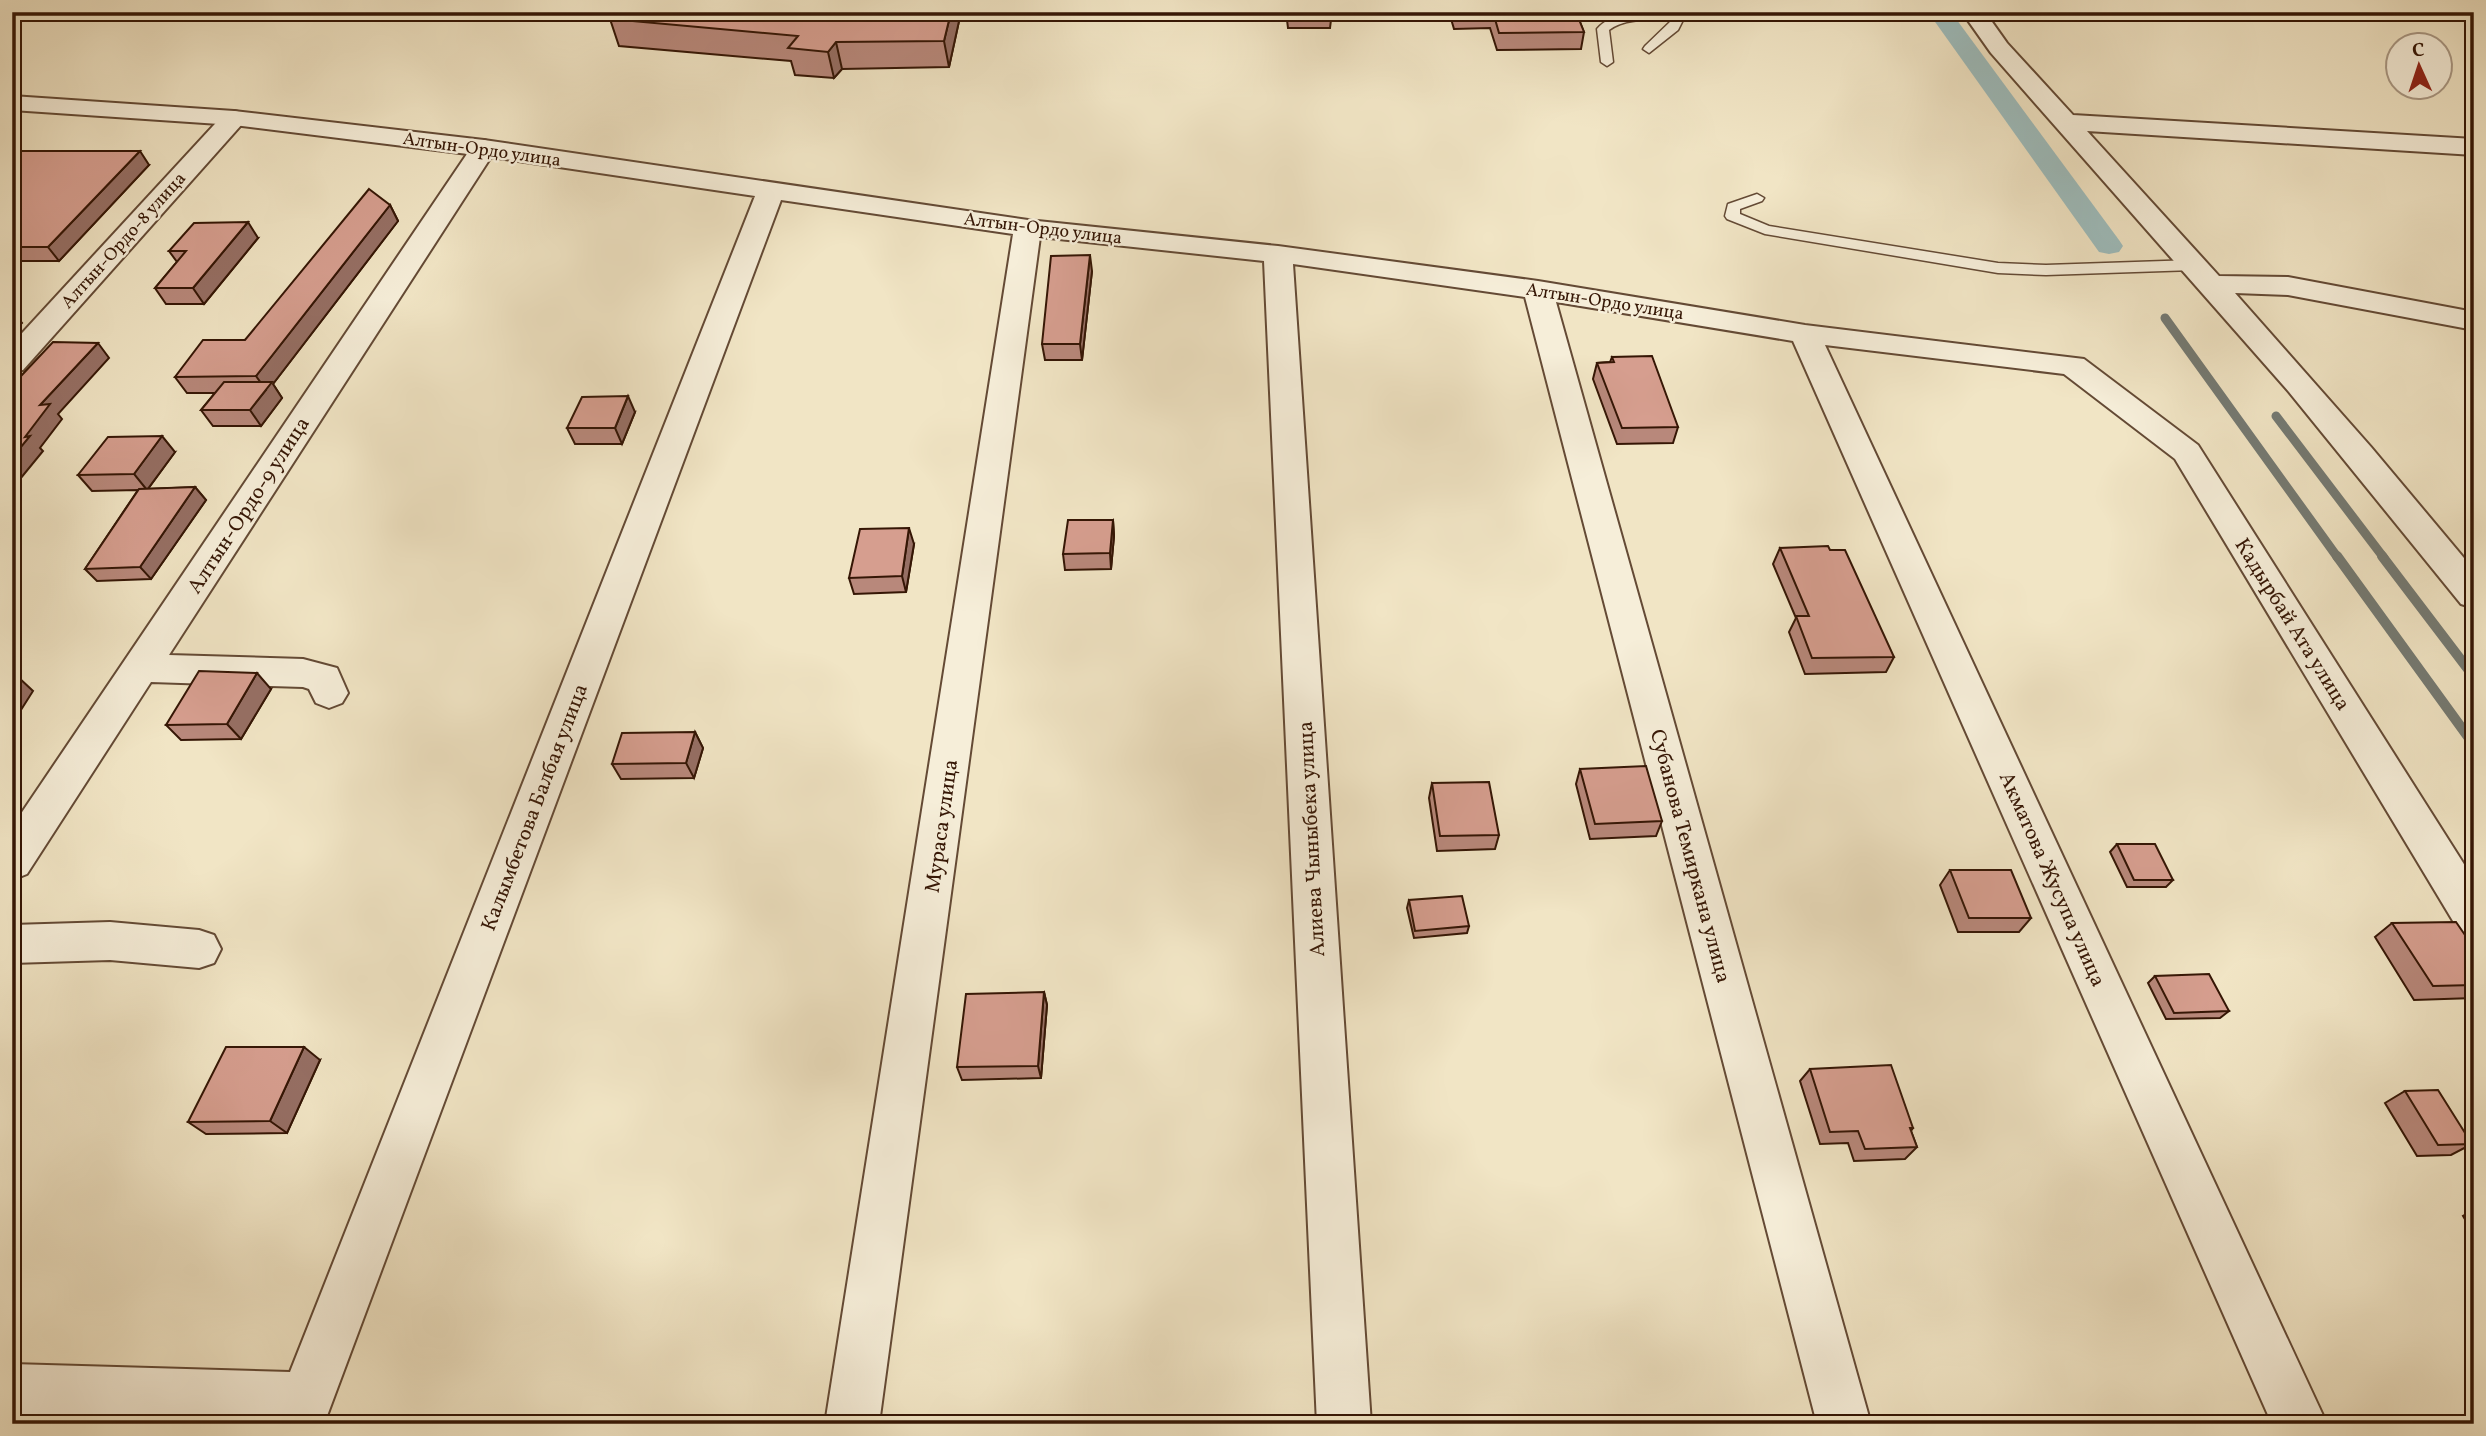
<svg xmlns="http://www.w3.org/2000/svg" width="2486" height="1436" font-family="Vollkorn,serif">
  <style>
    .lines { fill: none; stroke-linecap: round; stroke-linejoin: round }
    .stream-far1 { stroke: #747a73; stroke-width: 9 }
    .stream { stroke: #747a73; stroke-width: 10 }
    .canal { fill: #9ebdbd; fill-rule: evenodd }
    .service-casing { stroke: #644a35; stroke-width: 3 }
    .minor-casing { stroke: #644a35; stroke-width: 4 }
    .tertiary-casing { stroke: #644a35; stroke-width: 4 }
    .service { fill: #f6eed9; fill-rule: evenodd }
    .minor { fill: #f6eed9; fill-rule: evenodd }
    .tertiary { fill: #f6eed9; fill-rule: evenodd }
    .wall { fill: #b8887b; stroke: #351605; stroke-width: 2 }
    .shaded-wall { fill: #966f64; stroke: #351605; stroke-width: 2 }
    .building { fill: #d69e8f; stroke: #351605; stroke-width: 2 }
    .labels { text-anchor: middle; stroke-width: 5; stroke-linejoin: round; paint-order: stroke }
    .far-street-label { font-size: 18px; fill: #351605; stroke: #f6eed9 }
    .street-label { font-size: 21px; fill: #351605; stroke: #f6eed9 }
  </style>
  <rect width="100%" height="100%" fill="#f1e5c5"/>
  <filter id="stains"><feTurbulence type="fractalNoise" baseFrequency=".00286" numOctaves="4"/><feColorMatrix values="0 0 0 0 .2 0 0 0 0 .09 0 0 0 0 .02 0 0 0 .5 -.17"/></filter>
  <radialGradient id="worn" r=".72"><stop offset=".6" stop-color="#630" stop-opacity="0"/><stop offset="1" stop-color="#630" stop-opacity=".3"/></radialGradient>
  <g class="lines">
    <!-- stream-far1 -->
    <g class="stream-far1">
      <path d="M2165,318L2338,558"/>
      <path d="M2276,416L2384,558"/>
    </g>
    <!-- stream -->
    <g class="stream">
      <path d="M2337,556L2474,745"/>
      <path d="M2382,556L2474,677"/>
    </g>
    <!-- canal -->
    <path class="canal" d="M1928,12H1951L2119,240L2123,246L2119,252L2109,254L2099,252Z"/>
    <defs>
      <g id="service">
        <path d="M1687,12L1678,30L1649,53L1643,49L1645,46L1672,20C1651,20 1626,17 1609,30L1613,62L1607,66L1601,62L1597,29C1617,6 1660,12 1687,12Z"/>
        <path d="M1757,194L1764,198L1762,201L1740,209V214L1769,226L1998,263L2046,265L2194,260L2202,265L2194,270L2046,275L1998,273L1765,234L1727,219L1725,216L1728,204Z"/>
      </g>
      <g id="minor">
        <path d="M1962,12H1985L2007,43L2073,115L2474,139V155L2087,131L2219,276L2288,277L2474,312V330L2288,295L2235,293L2371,447L2474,570V608L2461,604L2289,392L1991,53Z"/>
        <path d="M234,111L243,113L246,118L243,123L23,370L12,372V344L225,113Z"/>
        <path d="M484,140L1028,220L1278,246L1538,281L1805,325L2084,359L2198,445L2474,880V937L2459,931L2175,459L2064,374L1825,345L2327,1424H2272L1793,341L1556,302L1871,1424H1817L1525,297L1293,264L1371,1424H1317L1264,261L1040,237L879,1424H825L1013,234L781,200L324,1424H199L12,1418V1364L290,1372L755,196L491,157L169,655L303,659L337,668L348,693L342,703L329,708L316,703L309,689L303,687L151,682L27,874L12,880V827L471,148L475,143Z"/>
        <path d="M110,922L199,930L214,935L221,949L214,963L199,968L110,960L12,963V925Z"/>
      </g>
      <path id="tertiary" d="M12,96L234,111L484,140L493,143L497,148L493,153L484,156L234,125L12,110Z"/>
    </defs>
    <!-- service casing -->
    <use href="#service" class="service-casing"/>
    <!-- minor casing -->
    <use href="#minor" class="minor-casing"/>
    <!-- tertiary casing -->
    <use href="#tertiary" class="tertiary-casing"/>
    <!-- service -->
    <use href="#service" class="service"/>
    <!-- minor -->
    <use href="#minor" class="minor"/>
    <!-- tertiary -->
    <use href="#tertiary" class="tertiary"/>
  </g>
  <!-- wall -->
  <g class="wall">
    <path d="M617,12H961L949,67L842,69L834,78L795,75L791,61L619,46L610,19Z"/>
    <path d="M1148,12H1195V20L1148,21Z"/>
    <path d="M1269,12H1347L1346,20H1331L1330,28H1288L1287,20H1269Z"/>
    <path d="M1449,12H1576L1584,32L1581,49L1497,50L1490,28L1454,29Z"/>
    <path d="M12,151L149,165L59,261H12Z"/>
    <path d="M390,205L398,221L273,384L282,398L261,426H213L201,410L215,393H187L175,377L245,340Z"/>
    <path d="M258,238L204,304H166L155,288L177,262L169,251Z"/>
    <path d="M1092,271L1082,360H1045L1042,344Z"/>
    <path d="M1612,357L1678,427L1673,443L1617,444L1593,379L1597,363L1610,362Z"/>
    <path d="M635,412L622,444H575L567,428Z"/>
    <path d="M175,452L148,489L195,487L206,500L151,579L97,581L85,569L138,490L92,491L78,475Z"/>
    <path d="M1113,520L1114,536L1111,569L1065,570L1063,554Z"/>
    <path d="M914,544L906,592L854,594L849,578Z"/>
    <path d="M1780,548L1894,657L1886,672L1805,674L1789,632L1796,618L1773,564Z"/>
    <path d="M271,689L241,739L181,740L166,725Z"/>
    <path d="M695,732L703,748L694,778L621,779L612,764Z"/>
    <path d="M1580,769L1662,821L1656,836L1590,839L1576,784Z"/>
    <path d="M1432,783L1499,835L1495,849L1437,851L1429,798Z"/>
    <path d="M2117,844L2173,880L2166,887H2127L2110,852Z"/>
    <path d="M1950,870L2031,918L2019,932H1958L1940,885Z"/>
    <path d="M1409,900L1469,926L1467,933L1414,938L1407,908Z"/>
    <path d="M2392,923L2474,948V998L2414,1000L2375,937Z"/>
    <path d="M2155,976L2229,1011L2220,1018L2166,1019L2148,983Z"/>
    <path d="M1044,992L1047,1005L1041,1078L962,1080L957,1067Z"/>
    <path d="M320,1060L287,1133L206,1134L188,1122Z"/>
    <path d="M1810,1069L1913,1128L1911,1131L1917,1147L1905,1159L1854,1161L1848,1143L1820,1144L1800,1081Z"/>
    <path d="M2405,1091L2472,1144L2451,1155L2417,1156L2385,1103Z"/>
    <path d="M2474,1210V1235L2463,1216Z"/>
  </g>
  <!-- shaded-wall -->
  <g class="shaded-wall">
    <path d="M951,12H961L949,67L944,41Z"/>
    <path d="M836,42L842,69L834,78L828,52Z"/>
    <path d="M140,151L149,165L59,261L48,247Z"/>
    <path d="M390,205L398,221L273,384L282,398L261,426L250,410L266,390L256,376Z"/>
    <path d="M248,222L258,238L204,304L193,288Z"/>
    <path d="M1090,255L1092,271L1082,360L1080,344Z"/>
    <path d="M12,311L22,323L12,333Z"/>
    <path d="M98,343L109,358L58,414L62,419L40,448L43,451L16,484L12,480V458L25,437L40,405Z"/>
    <path d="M628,396L635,412L622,444L615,428Z"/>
    <path d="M162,436L175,452L147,490L134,474Z"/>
    <path d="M195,487L206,500L151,579L140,567Z"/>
    <path d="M1113,520L1114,536L1111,569L1110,553Z"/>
    <path d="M909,528L914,544L906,592L902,576Z"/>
    <path d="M257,673L271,689L241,739L227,724Z"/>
    <path d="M17,676L33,691L12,724V683Z"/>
    <path d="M695,732L703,748L694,778L686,763Z"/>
    <path d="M1044,992L1047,1005L1041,1078L1038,1066Z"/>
    <path d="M304,1047L320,1060L287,1133L270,1121Z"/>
  </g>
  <!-- building -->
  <g class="building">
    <path d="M617,12H951L944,41L836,42L828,52L788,48L798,36L610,19Z"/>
    <path d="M1493,12H1576L1584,32L1499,33Z"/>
    <path d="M12,151H140L48,247H12Z"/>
    <path d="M369,189L390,205L256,376L175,377L203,340H245Z"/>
    <path d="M248,222L193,288H155L186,251H169L194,223Z"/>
    <path d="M1090,255L1080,344H1042L1051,256Z"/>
    <path d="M53,342L98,343L40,405L50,404L25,437L30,436L12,458V386L21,376Z"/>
    <path d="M1652,356L1678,427L1622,428L1597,363L1614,362L1612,357Z"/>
    <path d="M224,382H272L250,410H201Z"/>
    <path d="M628,396L615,428H567L582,397Z"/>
    <path d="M162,436L134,474L78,475L108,437Z"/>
    <path d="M195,487L140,567L85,569L139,489Z"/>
    <path d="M1068,520H1113L1110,553L1063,554Z"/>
    <path d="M909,528L902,576L849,578L860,529Z"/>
    <path d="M1828,546L1830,550H1845L1894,657L1812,658L1796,616H1809L1780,548Z"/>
    <path d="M199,671L257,673L227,724L166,725Z"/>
    <path d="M695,732L686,763L612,764L622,733Z"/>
    <path d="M1646,766L1662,821L1595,824L1580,769Z"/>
    <path d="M1489,782L1499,835L1440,836L1432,783Z"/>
    <path d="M2117,844H2155L2173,880H2134Z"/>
    <path d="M1950,870H2011L2031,918H1969Z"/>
    <path d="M1462,896L1469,926L1415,931L1409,900Z"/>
    <path d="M2456,922L2474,948V985L2433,986L2392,923Z"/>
    <path d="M2209,974L2229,1011L2174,1013L2155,976Z"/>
    <path d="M1044,992L1038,1066L957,1067L966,994Z"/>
    <path d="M226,1047H304L270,1121L188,1122Z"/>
    <path d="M1891,1065L1913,1128H1910L1917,1147L1865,1149L1858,1131L1830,1132L1810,1069Z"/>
    <path d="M2438,1090L2472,1144L2438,1145L2405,1091Z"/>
  </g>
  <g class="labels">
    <!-- far-street labels -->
    <g class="far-street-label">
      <text transform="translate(482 149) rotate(8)" y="6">Алтын-Ордо улица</text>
      <text transform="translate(1043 228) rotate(7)" y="6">Алтын-Ордо улица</text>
      <text transform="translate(123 240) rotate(-48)" y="6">Алтын-Ордо-8 улица</text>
      <text transform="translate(1605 301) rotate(9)" y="6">Алтын-Ордо улица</text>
    </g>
    <!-- street labels -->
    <g class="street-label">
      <text transform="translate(248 505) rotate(-57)" y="7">Алтын-Ордо-9 улица</text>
      <text transform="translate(2293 624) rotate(58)" y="7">Кадырбай Ата улица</text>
      <text transform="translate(534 807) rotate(-69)" y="7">Калымбетова Балбая улица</text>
      <text transform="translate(941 826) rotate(-82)" y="7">Мураса улица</text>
      <text transform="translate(1311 839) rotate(-93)" y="7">Алиева Чыныбека улица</text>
      <text transform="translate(1691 856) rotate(75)" y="7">Субанова Темиркана улица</text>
      <text transform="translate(2053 879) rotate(66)" y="7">Акматова Жусупа улица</text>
    </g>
  </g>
  <!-- margin -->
  <rect width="2486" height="1436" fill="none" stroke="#f1e5c5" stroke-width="42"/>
  <rect x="14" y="14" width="2458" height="1408" fill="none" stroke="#351605" stroke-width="3.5"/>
  <rect x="21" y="21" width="2444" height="1394" fill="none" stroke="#351605" stroke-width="2"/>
  <!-- north arrow -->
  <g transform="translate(2419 66) rotate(357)"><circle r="33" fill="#f6eed9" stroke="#a99884" stroke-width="2"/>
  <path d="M0-5L12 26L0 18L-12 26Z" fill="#8f2418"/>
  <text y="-10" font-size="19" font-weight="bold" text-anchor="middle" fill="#351605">С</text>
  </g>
  <rect width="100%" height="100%" filter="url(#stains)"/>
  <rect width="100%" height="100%" fill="url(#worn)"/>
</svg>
